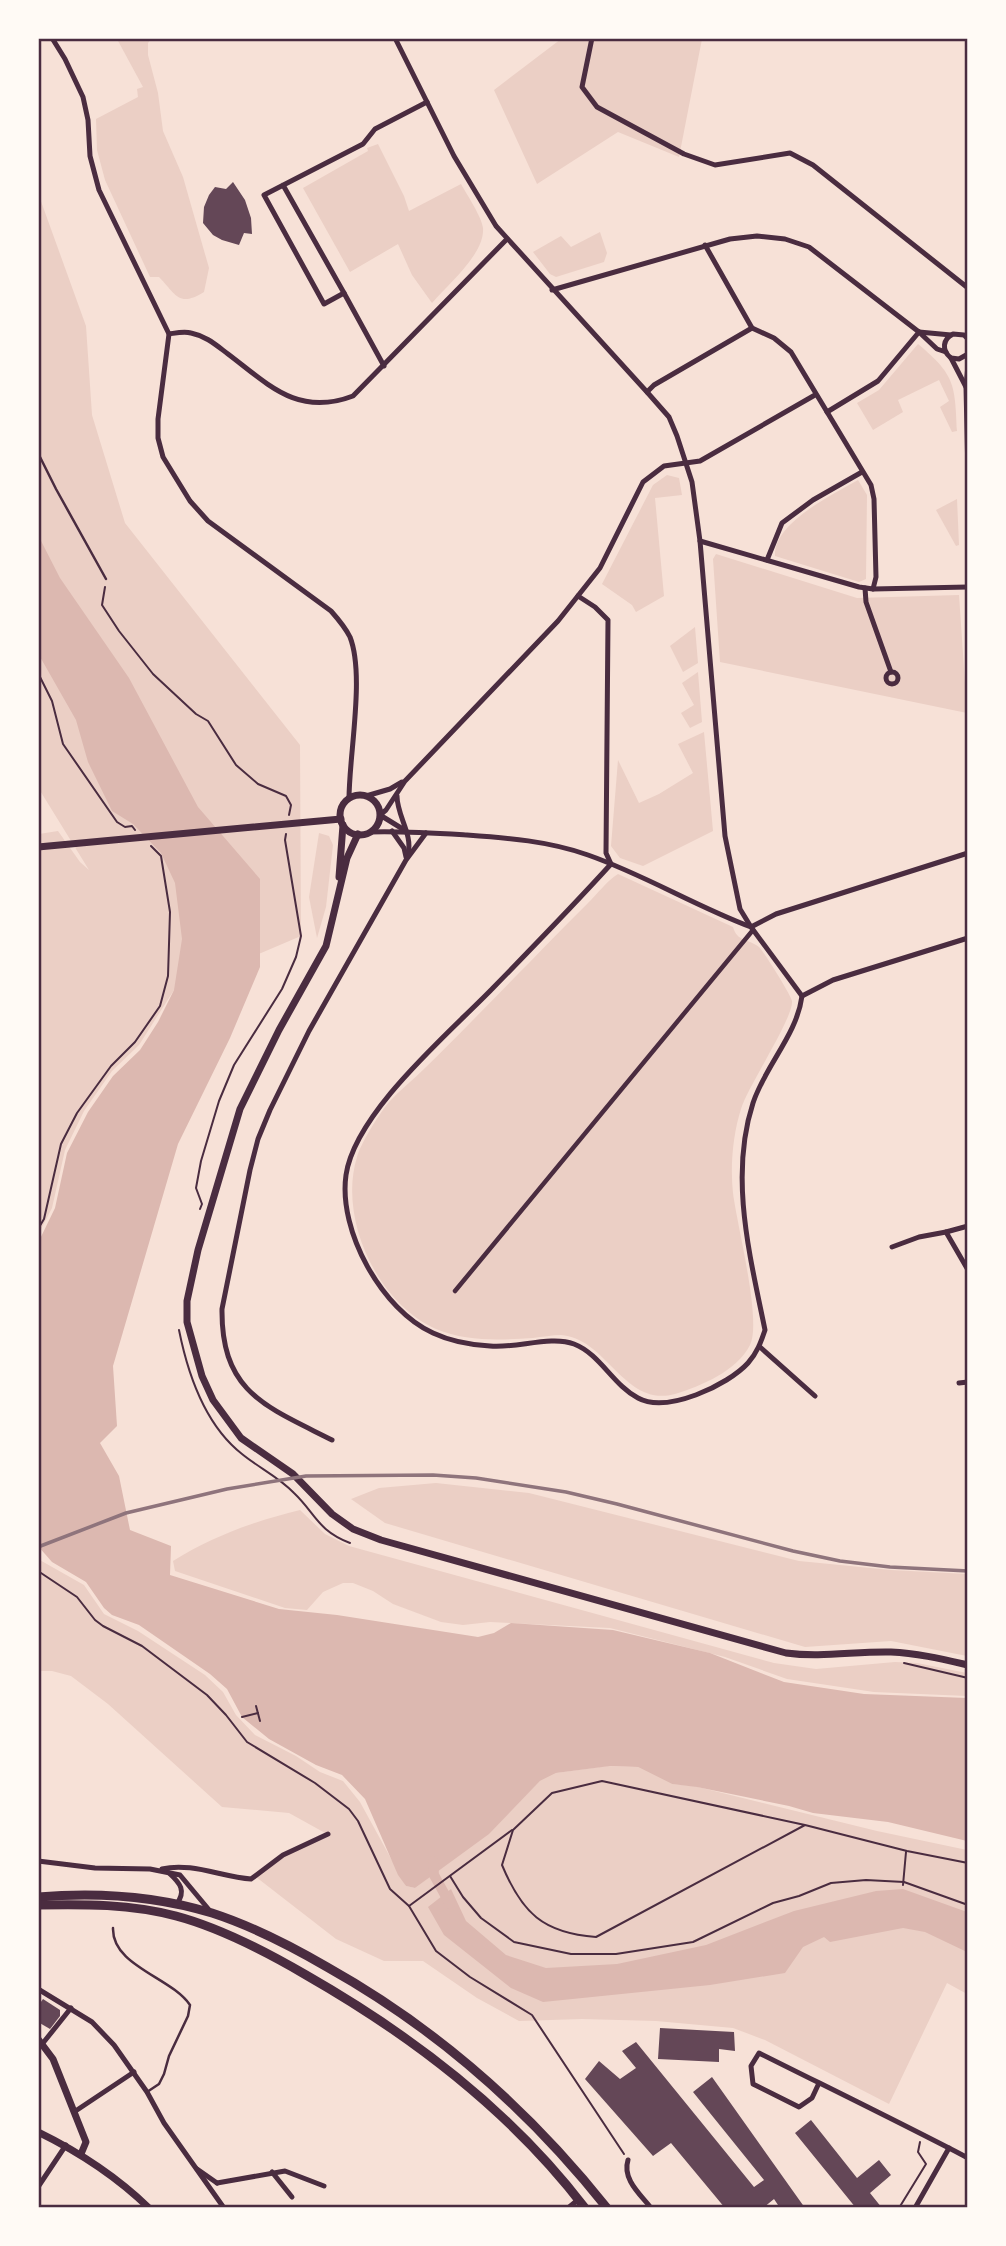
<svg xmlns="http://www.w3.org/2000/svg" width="1006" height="2246" font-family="Raleway,sans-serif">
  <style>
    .green { fill: #ebcfc5 }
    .water { fill: #dcb8b0 }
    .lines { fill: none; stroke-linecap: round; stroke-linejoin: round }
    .canal { stroke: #dcb8b0; stroke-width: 10 }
    .building { fill: #644757 }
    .path { stroke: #4a2c40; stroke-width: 2 }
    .service { stroke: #4a2c40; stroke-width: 2.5 }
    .pedestrian { stroke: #4a2c40; stroke-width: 4.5 }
    .minor { stroke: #4a2c40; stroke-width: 5 }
    .tertiary { stroke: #4a2c40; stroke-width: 7 }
    .trunk { stroke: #4a2c40; stroke-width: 9 }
    .rail { stroke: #8f747c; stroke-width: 3.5 }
    .neatline { fill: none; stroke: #4a2c40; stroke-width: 2.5 }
  </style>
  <rect width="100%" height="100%" fill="#f7e1d7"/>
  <!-- green -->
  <g class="green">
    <path d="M117,39H151L148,43V55L158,93L163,131L183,177L209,268L204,292C178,308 176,294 159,277H150L105,180L97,150L96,119L138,97L137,89L143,87Z"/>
    <path d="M561,39H702L679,157L618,132L537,184L494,90Z"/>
    <path d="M378,144L404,196L409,211L461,184C467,195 482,217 483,228C485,254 448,284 432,303L412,275L398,244L350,272L303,188L368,151L367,148Z"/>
    <path d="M38,193L86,326L92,415L125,523L300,745L301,936L174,990L139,1045L112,1071L84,1111L65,1150L52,1208L39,1233V834L58,831L80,862L89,870L39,789Z"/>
    <path d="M600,232L607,253L604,262L556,277L550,274L533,252L561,236L571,247Z"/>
    <path d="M918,344C955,375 955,384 957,431L952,432L940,407L949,401L939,380L898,400L903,412L873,430L857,403L879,390Z"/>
    <path d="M667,475L679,478L682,495L655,498L664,596L636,612L632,605L602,584L653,485Z"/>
    <path d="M858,480L867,495L866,579L859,582L775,556C773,523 834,494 858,480Z"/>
    <path d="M957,499L959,545L956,546L936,510Z"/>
    <path d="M716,554L857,598L959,595L967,713L720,662L713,559Z"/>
    <path d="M695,627L698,663L683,672L670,646Z"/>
    <path d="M698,672L702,722L690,728L681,713L694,705L682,683Z"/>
    <path d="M704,732L713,831L643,866L620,858L611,846L618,760L639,803L659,794L693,773L678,744Z"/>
    <path d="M319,833L329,836L333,845L326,907L317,938L309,897Z"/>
    <path d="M618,874L733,927C737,942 749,939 759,947C764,952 791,995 792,1001C794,1017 748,1086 741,1109C733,1134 730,1166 733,1193C737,1225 762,1321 750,1345C737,1371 701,1386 675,1394C624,1408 607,1338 561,1335C552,1335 542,1337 533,1338C501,1340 467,1342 436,1329C377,1303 338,1218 357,1157C361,1143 379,1114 389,1102C400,1090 413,1080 425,1068C460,1034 494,998 529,963C548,943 568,923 588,903C598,893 607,881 618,874Z"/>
    <path d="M436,1483L529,1493L799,1561L891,1570L967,1574V1656L891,1641L805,1647L385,1523L351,1499L379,1488Z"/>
    <path d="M300,1510L325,1534L349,1546L774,1663L816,1669L895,1662L917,1663L967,1673V1696L874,1692L787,1679L725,1657L610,1628L490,1622L463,1625L441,1622L393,1604L373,1591L353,1583H343L323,1592L307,1610L285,1608L175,1571L173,1561C213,1536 255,1521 300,1510Z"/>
    <path d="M38,1559L84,1585L104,1614L138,1631L205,1675L223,1692L236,1715L255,1735L296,1756L320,1772L343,1781L360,1802L406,1886L415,1888L494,1828L540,1781L556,1773L607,1766L638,1767L672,1784L694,1786L877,1831L967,1850V1994L947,1983L889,2104L765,2040L733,2028L656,2021L582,2019L519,2021L477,1998L423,1961H384L336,1939L256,1877L283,1855L327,1834L289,1813L222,1807L108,1704L71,1676L52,1671H39Z"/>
  </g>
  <!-- water -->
  <g class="water">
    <path d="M38,535L60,578L129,678L198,807L260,879V967L230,1038L178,1144L113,1366L117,1426L100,1443L119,1476L130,1530L171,1546L170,1575L279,1609L337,1615L478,1637L494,1633L511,1623L613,1630L710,1653L784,1682L864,1694L967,1698V1841L888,1822L813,1813L789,1806L697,1787L672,1784L638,1767L610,1766L556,1773L540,1781L489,1834L415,1888L406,1886L398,1875L365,1799L342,1775L316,1765L269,1739L242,1717L227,1689L210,1674L139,1625L112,1615L104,1608L86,1582L52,1562L38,1546L39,1241L55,1208L67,1153L88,1112L113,1076L140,1050L158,1022L174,990L182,939L175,883L161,853L133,824L112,811L88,762L76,720L39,655Z"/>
    <path d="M451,1889L466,1921L506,1955L546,1968L617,1964L706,1945L794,1911L876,1891L903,1889L967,1912V1952L925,1932L903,1928L830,1942L824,1937L803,1947L785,1973L710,1985L543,2002L511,1988L444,1935L428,1907Z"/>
  </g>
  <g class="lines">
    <!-- canal -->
    <path class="canal" d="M433,1861L434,1875L450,1904"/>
  </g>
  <!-- building -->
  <g class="building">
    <path d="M233,182L245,200L251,218L252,234L244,233L239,245L222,240L213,235L203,223L204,207L209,195L215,187L226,189Z"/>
    <path d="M43,1999L60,2010V2016L50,2029L38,2022V2006Z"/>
    <path d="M660,2028L734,2032L735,2051L719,2049V2062L658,2059Z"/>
    <path d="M636,2042L754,2187L764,2180L693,2092L712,2077L805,2208H780L774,2199L763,2208H725L671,2143L653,2156L585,2079L599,2061L620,2079L636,2068L622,2051Z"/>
    <path d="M811,2120L857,2178L879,2160L891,2175L870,2193L882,2208H856L795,2133Z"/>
  </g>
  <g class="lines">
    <!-- path -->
    <g class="path">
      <path d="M105,587L102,605L119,631L153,674L196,714L208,721L236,765L258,784L286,796L291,805L289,815"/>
      <path d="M38,673L52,701L63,744L117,822L125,827L132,826L135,830"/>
      <path d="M200,1209L202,1204L196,1188L201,1161L219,1101L234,1065L282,989L296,957L301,936L285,840L286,834"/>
      <path d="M38,1229L44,1219L61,1144L77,1113L111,1066L135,1042L160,1006L168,976L170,912L161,856L151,846"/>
      <path d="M179,1330C188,1375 205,1425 242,1454C259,1468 279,1477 294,1493C316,1514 317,1530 350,1543"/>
      <path d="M38,1571L77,1597L95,1620L103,1626L142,1646L207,1695L226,1715L247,1742L315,1783L349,1809L358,1821L390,1889L409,1906"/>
      <path d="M904,1663L968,1678"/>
      <path d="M256,1706L260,1721"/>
      <path d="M242,1717L258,1713"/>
      <path d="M805,1825L596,1937C543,1933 522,1913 502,1865L513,1830L552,1793L602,1781L805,1825L907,1851L968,1863"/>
      <path d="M512,1830L409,1906L436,1951L470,1977L532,2015L624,2154"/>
      <path d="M450,1876L463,1897L481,1918L514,1942L571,1954H616L693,1942L773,1903L799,1896L831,1883L866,1880L904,1882L968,1905"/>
      <path d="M903,1885L906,1852"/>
      <path d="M899,2208L926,2164L918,2152L920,2142"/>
    </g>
    <!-- service -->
    <g class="service">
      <path d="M38,453L56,489L106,579"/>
      <path d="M113,1928C112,1966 171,1977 190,2005L188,2016L169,2056L164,2074L159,2084L147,2092"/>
    </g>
    <!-- pedestrian -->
    <path class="pedestrian" d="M455,1291L753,930"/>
    <!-- minor -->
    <g class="minor">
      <path d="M52,38L65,59L83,97L88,120L90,156L99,190L169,334L158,419V438L163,457L190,501L208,521L331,611C339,620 345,627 350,637C365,675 349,755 349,799"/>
      <path d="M395,38L454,156L496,226L647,392L669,417L677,436L692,482L700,541L725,836L740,909L751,927L802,996C797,1035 765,1066 753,1103C729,1177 750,1256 765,1330C761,1342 757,1353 748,1363C728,1385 667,1414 638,1398C613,1385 600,1354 574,1344C551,1335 515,1349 490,1346C471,1345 450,1341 433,1333C382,1310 338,1231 346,1175C355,1113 447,1035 491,990C531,949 572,907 611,864"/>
      <path d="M592,38L582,87L597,107L684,154L715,165L790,153L813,165L968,288"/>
      <path d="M283,185L344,293L324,304L264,195L363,144L375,129L427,102"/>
      <path d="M705,245L752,328L774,338L791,352L871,485L874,499L876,577L873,589"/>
      <path d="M552,290L730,239L757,236L785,239L809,247L919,332L937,349L946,352"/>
      <path d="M344,293L384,366"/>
      <path d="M919,332L951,335"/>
      <path d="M169,334C176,333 184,331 191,333C206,336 216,345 228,354C269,385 298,417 353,396L507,239"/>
      <path d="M968,339L964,335L953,334C943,339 941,350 951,358L959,359L968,354"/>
      <path d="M951,358L966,387"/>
      <path d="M968,365L966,387L968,475"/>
      <path d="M647,392L654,385L752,328"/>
      <path d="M827,412L878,381L919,332"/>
      <path d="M700,541L859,587L873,589L968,587"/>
      <path d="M767,560L782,523L813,500L862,472"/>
      <path d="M865,588L866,602L891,672"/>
      <path d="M578,596L595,607L608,620L606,853L611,864"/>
      <circle cx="892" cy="678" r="6"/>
      <path d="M366,796L390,789L402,782"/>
      <path d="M397,796C397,816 413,834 408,854"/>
      <path d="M392,831L404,848L406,857"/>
      <path d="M406,831L380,815L386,810L405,781L558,621L600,568L643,482L664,466L700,461L815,395"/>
      <path d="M370,832C403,831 434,833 467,835C508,838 549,841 588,855C645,875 695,906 751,927L776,914L968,853"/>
      <path d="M802,996L833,980L968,938"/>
      <path d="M968,1226L946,1232L968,1270"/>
      <path d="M892,1247L919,1237L946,1232"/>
      <path d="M760,1347L815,1396"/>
      <path d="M959,1383L968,1382"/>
      <path d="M332,1440C267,1407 221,1393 222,1309L250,1170L258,1139L270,1110L309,1031L406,860L426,833"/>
      <path d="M968,1606V1612"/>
      <path d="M38,1861L95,1868L150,1869L180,1875L210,1911"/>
      <path d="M162,1869C191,1862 222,1877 251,1879L283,1855L328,1834"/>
      <path d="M169,1873C180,1883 187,1891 176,1905"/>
      <path d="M38,1989L92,2022L114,2045L147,2092L164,2123L224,2208"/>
      <path d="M43,2043L71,2008"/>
      <path d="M819,2083L812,2098L799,2107L753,2084L751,2066L759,2053C829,2088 899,2122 968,2158"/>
      <path d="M74,2112L134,2072"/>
      <path d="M628,2160C622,2179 640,2194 651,2208"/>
      <path d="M197,2169L217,2183"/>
      <path d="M272,2172L292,2197"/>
      <path d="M217,2183L285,2171L324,2186"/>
      <path d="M38,2187L66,2145"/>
      <path d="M568,2208L579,2199"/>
      <path d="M915,2208L949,2148"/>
    </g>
    <!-- tertiary -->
    <g class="tertiary">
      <circle cx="360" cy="815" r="20"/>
      <path d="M358,834L347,858L326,946L279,1030L240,1109L198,1250L187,1301V1322L202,1376L213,1400L241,1438L293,1474L332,1514L353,1529L381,1540L786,1653C822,1658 856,1651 891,1652C917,1653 942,1659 968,1665"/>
      <path d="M38,847L341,819"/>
      <path d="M339,877L343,825"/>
      <path d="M38,2039L53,2059L86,2142L81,2154"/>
      <path d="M38,2132C79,2152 116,2176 149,2208"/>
    </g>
    <!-- trunk -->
    <g class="trunk">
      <path d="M38,1897C96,1892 156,1896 212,1913C252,1926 291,1946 327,1967C436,2028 529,2110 607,2208"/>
      <path d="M38,1905C84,1904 131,1904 176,1916C221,1928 265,1951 306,1975C411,2035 511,2111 585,2208"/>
    </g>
    <!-- rail -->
    <path class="rail" d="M38,1547L126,1513L227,1489L306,1476L433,1475L476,1478L566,1492L617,1504L793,1551L840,1561L890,1567L968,1571"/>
  </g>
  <!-- border -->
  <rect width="1006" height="2246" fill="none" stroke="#fffaf5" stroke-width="80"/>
  <rect x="40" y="40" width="926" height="2166" class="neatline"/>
</svg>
